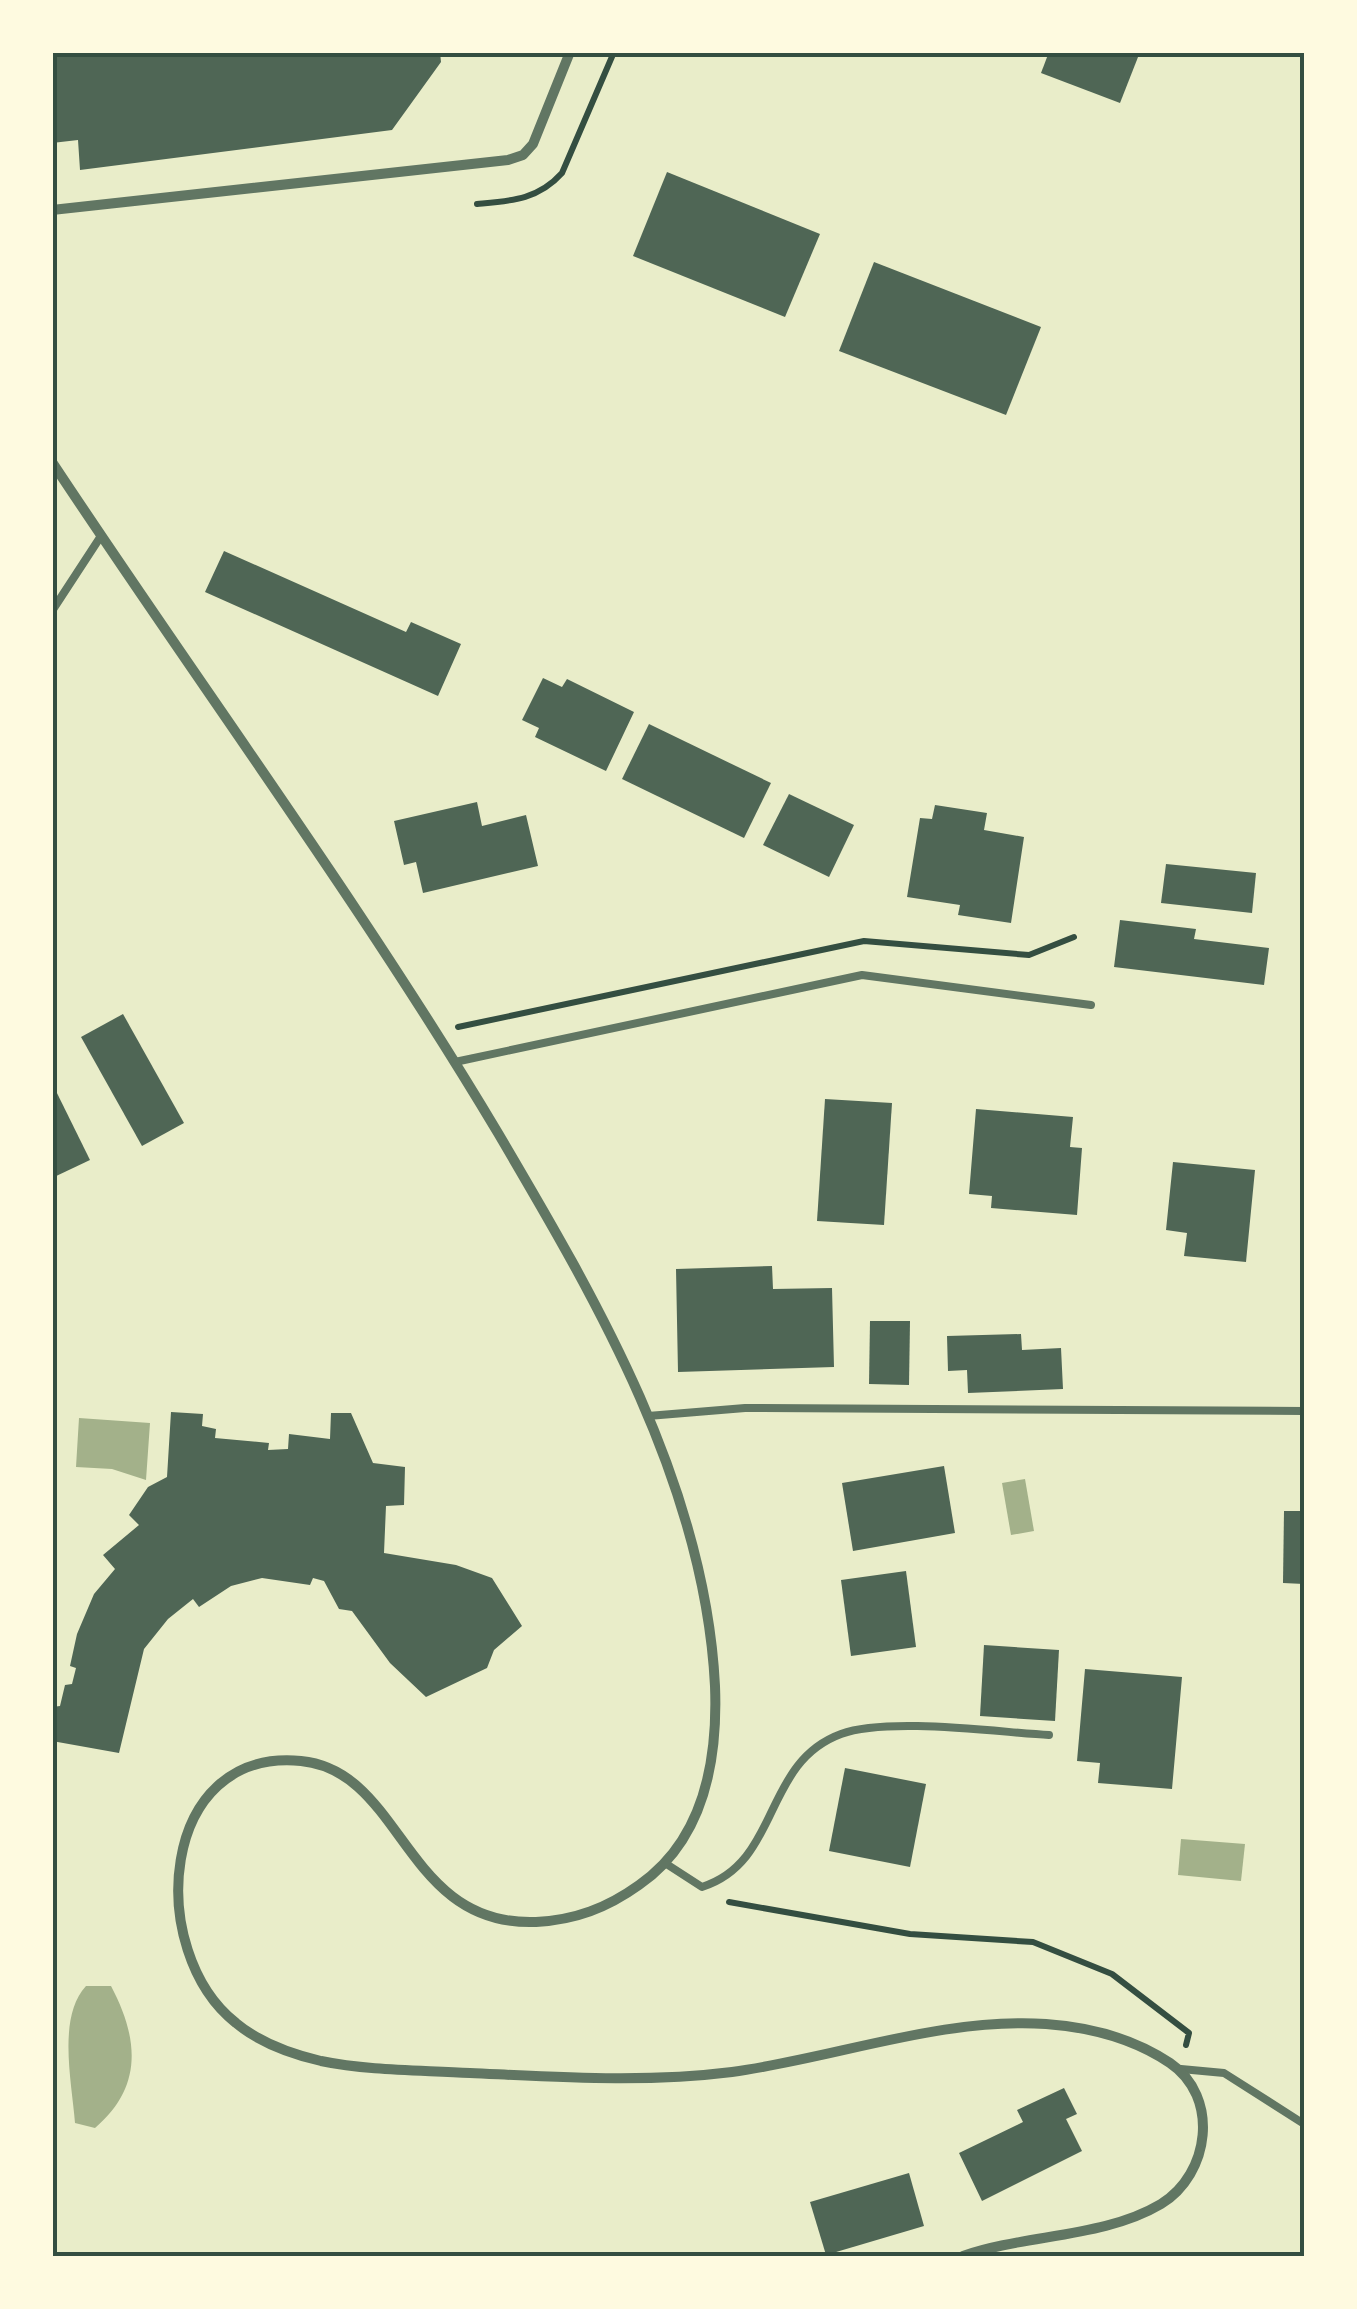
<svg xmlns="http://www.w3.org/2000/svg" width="1357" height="2309" font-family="Montserrat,sans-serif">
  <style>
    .water { fill: #a3b18a }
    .building { fill: #4f6655 }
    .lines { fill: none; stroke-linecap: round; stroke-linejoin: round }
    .path { stroke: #344e41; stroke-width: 6 }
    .service { stroke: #617663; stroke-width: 8 }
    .minor { stroke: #617663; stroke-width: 10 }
    .neatline { fill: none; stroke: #344e41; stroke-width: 4 }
  </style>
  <rect width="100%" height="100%" fill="#e9edc9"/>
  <!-- water -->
  <g class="water">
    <path d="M79,1418L150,1423L146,1480L112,1469L76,1467Z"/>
    <path d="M1025,1479L1034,1531L1011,1535L1002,1483Z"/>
    <path d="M1181,1839L1245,1844L1241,1881L1178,1875Z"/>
    <path d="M86,1986H111C139,2039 143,2087 95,2128L75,2123C72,2083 57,2017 86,1986Z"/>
  </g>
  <!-- building -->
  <g class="building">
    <path d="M52,52H440L441,62L392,130L80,170L78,140L52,143Z"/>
    <path d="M1049,52H1140L1120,103L1041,73Z"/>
    <path d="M667,172L820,234L785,317L633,256Z"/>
    <path d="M874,262L1041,327L1006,415L839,351Z"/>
    <path d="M224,551L406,632L411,622L461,644L438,696L205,592Z"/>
    <path d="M543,678L562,687L567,679L634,712L606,771L535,737L539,728L522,720Z"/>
    <path d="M649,724L771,783L744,838L622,779Z"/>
    <path d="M789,794L854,825L829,877L763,845Z"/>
    <path d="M477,802L482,826L526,815L538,866L423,893L416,862L404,865L394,821Z"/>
    <path d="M935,805L987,813L984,830L1024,837L1011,923L958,915L960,905L907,897L920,818L932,819Z"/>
    <path d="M1166,864L1256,873L1252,913L1161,903Z"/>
    <path d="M1120,920L1196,929L1194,939L1269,948L1264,985L1114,967Z"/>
    <path d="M123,1014L184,1123L142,1146L81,1037Z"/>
    <path d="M52,1083L90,1160L52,1178Z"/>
    <path d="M825,1099L892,1103L884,1225L817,1221Z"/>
    <path d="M976,1109L1073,1117L1070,1147L1082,1148L1077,1215L991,1208L992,1196L969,1194Z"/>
    <path d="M1173,1162L1255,1170L1246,1262L1184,1256L1187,1233L1166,1230Z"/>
    <path d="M772,1266L773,1289L832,1288L834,1367L678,1372L676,1269Z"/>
    <path d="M870,1321H910L909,1385L869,1384Z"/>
    <path d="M1021,1334L1022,1350L1061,1348L1063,1389L968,1393L967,1370L948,1371L947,1336Z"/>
    <path d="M171,1412L203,1414L202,1426L216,1429L215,1438L269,1443L268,1450L288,1449L289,1434L330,1439L331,1413H351L373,1463L405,1467L404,1505L386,1506L384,1553L456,1565L492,1578L522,1626L494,1650L487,1668L426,1697L390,1663L352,1611L339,1609L324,1581L313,1578L310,1585L262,1578L231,1586L199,1607L193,1599L168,1619L144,1649L119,1753L52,1741V1707L60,1706L65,1685L72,1684L76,1668L70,1666L77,1634L94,1594L115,1569L103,1555L139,1525L129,1515L148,1487L167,1477Z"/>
    <path d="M944,1466L955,1533L853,1551L842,1483Z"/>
    <path d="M1284,1511H1304V1584L1283,1583Z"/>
    <path d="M906,1571L916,1647L851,1656L841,1580Z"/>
    <path d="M984,1645L1059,1650L1055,1721L980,1716Z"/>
    <path d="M1085,1669L1182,1677L1172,1789L1098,1783L1100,1763L1077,1761Z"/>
    <path d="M845,1768L926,1784L910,1867L829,1851Z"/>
    <path d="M1064,2088L1077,2114L1066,2119L1082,2151L982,2201L959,2153L1023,2122L1017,2110Z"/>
    <path d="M909,2173L924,2226L826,2255L810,2202Z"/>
  </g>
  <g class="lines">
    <!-- path -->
    <g class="path">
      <path d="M477,204C510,201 538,200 562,173L614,52"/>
      <path d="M458,1027L864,941L1029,955L1074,937"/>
      <path d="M729,1902L910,1934L1033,1942L1112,1974L1189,2033L1186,2045"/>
    </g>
    <!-- service -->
    <g class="service">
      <path d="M52,611L101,536"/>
      <path d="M455,1062L862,975L1091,1005"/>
      <path d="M648,1416L745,1408L1304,1411"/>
      <path d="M668,1865L702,1887C781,1862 762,1763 841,1734C888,1717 996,1732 1049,1735"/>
      <path d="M1181,2069L1224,2073L1304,2124"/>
    </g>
    <!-- minor -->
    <g class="minor">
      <path d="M52,210L508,160L523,155L533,144L570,52"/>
      <path d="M52,462C200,686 360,902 498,1133C597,1301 705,1485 715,1686C718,1762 704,1840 639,1885C607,1908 575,1920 536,1922C403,1927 404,1771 301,1761C158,1747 145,1951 236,2023C260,2043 291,2054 321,2061C369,2071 421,2070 470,2073C558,2077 645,2083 732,2072C835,2058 942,2017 1046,2024C1089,2027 1134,2039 1170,2063C1220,2097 1210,2174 1161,2204C1104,2238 1026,2234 963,2256"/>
    </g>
  </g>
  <!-- border -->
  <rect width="1357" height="2309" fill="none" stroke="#fefae0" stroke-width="110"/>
  <rect x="55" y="55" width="1247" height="2199" class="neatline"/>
</svg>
